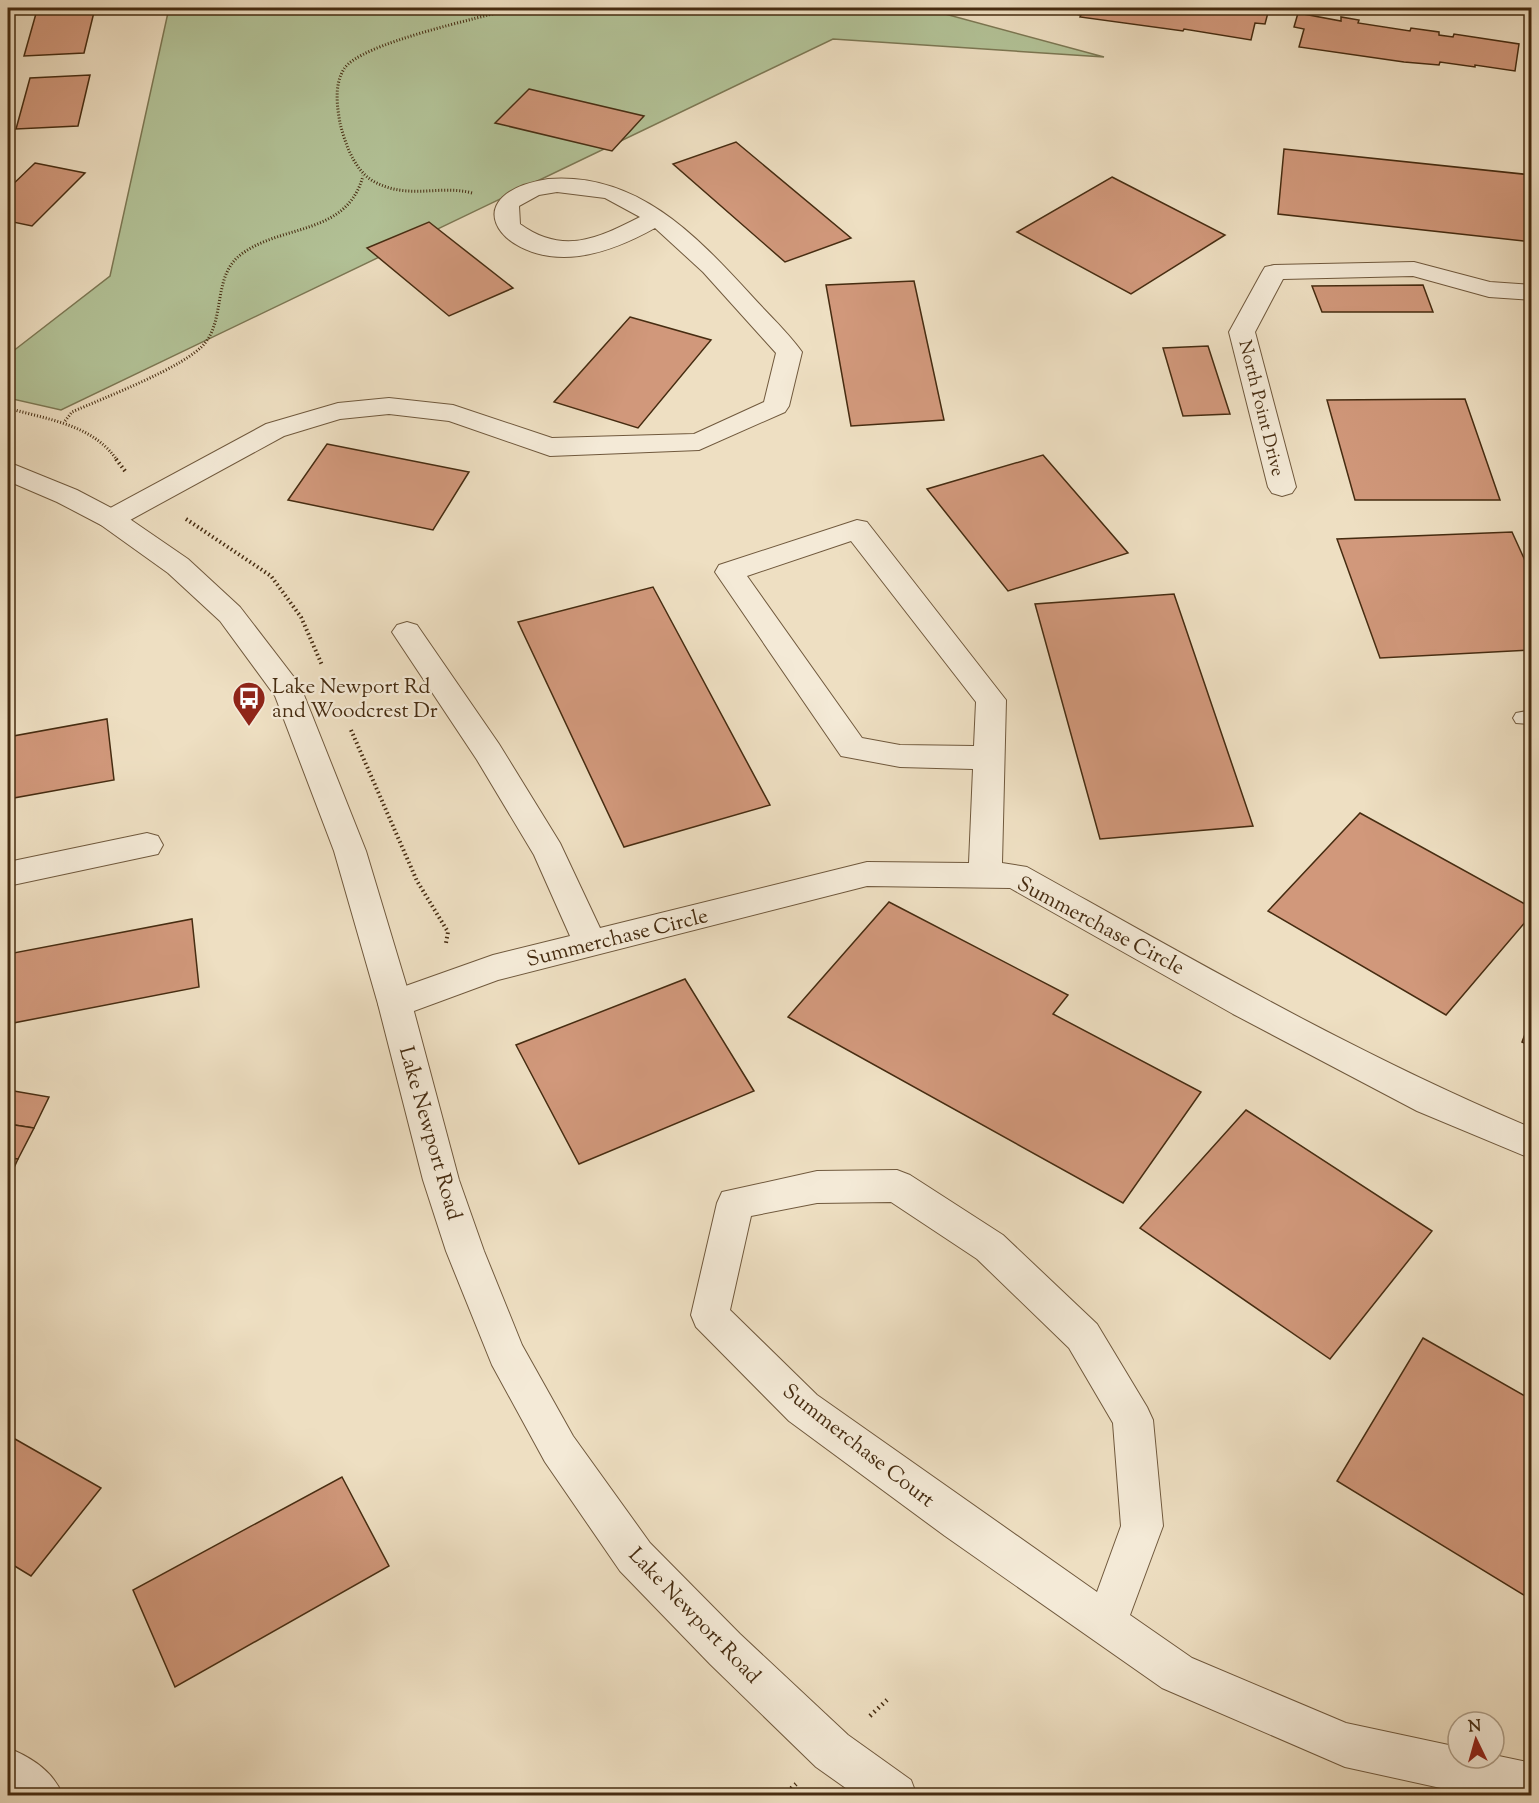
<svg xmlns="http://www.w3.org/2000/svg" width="1539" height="1803" font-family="'Sorts Mill Goudy',serif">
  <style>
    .green { fill: #b3c398; stroke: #7c7854; stroke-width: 1.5 }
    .building { fill: #d1987b; stroke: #462c11; stroke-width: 1.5 }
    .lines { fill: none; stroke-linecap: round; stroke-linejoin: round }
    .service-casing { stroke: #70593d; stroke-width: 2 }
    .minor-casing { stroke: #70593d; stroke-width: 2 }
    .tertiary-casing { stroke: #70593d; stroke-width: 2 }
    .path-far2 { stroke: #462c11; stroke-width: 3; stroke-dasharray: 1 2; stroke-linecap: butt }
    .path-far1 { stroke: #462c11; stroke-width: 4; stroke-dasharray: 1.5 3; stroke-linecap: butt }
    .path { stroke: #462c11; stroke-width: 4.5; stroke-dasharray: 1.5 4; stroke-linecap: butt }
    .service { fill: #f4ead7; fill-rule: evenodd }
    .minor { fill: #f4ead7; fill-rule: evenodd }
    .tertiary { fill: #f4ead7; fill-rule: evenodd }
    .labels { text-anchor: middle; stroke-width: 4.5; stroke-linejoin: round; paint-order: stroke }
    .far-street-label { font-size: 18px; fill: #462c11; stroke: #f4ead7 }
    .poi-label { font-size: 21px; fill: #462c11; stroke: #f4ead7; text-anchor: start }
    .street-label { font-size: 21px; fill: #462c11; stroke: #f4ead7 }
  </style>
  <rect width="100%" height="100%" fill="#eedfc2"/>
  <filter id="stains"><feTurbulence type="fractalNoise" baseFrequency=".00333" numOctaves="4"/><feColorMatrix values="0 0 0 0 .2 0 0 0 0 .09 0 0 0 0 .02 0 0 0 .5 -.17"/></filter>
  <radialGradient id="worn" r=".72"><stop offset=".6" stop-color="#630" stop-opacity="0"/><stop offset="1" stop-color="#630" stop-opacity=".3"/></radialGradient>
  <!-- green -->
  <path class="green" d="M169,8H923L1104,57L833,39L61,410L8,398V355L110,276Z"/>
  <!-- building -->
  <g class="building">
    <path d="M95,8L84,53L24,56L37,10Z"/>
    <path d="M1043,8H1260L1269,9L1265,24L1255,23L1251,40L1184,29L1183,31L1080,17L1081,15Z"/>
    <path d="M1298,13L1341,21V17L1359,20L1358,23L1410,31L1411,28L1439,32V35L1453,37L1454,34L1519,44L1515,71L1475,65V67L1440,62L1439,65L1404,62L1299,47L1304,29L1294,27Z"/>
    <path d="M90,75L78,126L16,129L30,78Z"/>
    <path d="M529,89L644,116L612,151L495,123Z"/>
    <path d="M736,142L851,238L785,262L673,164Z"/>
    <path d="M1284,149L1532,175V242L1278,214Z"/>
    <path d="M35,163L85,173L32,226L8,221V189Z"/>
    <path d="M1112,177L1225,235L1131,294L1017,232Z"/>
    <path d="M429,222L513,288L449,316L367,248Z"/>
    <path d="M914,281L944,420L851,426L826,285Z"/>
    <path d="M1423,285L1433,312H1322L1312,286Z"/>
    <path d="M630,317L711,340L638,428L554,402Z"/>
    <path d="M1208,346L1230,414L1183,416L1163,348Z"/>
    <path d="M1465,399L1500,500H1355L1327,400Z"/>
    <path d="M327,444L469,472L433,530L288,500Z"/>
    <path d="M1043,455L1128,553L1008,591L927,489Z"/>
    <path d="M1512,532L1532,576V650L1380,658L1337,539Z"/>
    <path d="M653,587L770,805L624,847L518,622Z"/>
    <path d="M1174,594L1253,826L1100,839L1035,604Z"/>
    <path d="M107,719L114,780L8,799V737Z"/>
    <path d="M1360,813L1532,908V914L1446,1015L1268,911Z"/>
    <path d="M889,902L1068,995L1053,1014L1201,1092L1123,1203L788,1017Z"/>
    <path d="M192,919L199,987L8,1024V954Z"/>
    <path d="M685,979L754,1091L579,1164L516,1045Z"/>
    <path d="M1532,1016V1046L1522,1042Z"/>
    <path d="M8,1090L49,1097L34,1128L8,1124Z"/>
    <path d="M1246,1110L1432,1231L1330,1359L1140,1228Z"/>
    <path d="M8,1124L34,1128L18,1159L8,1158Z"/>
    <path d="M8,1158L18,1159L8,1181Z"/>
    <path d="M1423,1338L1532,1400V1600L1337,1481Z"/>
    <path d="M8,1435L101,1488L31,1576L8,1562Z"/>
    <path d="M342,1477L389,1566L175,1687L133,1590Z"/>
  </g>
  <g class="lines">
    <defs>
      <path id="service" d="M1532,710V724L1516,723L1513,718L1516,713Z"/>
      <g id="minor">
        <path d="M548,179C636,172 695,234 750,294C767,313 787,331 802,352L789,406L785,412L699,450L550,456L449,421L389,414L340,419L284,436L121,525L111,528L101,525L97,519L101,513L266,424L338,403L389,398L453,405L552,438L694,434L764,402L776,353L703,272L655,228C628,243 596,257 564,257C497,257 456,194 548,179ZM557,192L605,198L640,217C597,239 563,255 520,224L519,206L539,195Z"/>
        <path d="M1414,262L1490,282L1532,285V300L1489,297L1413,276L1283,279L1255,332L1296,487L1292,493L1282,496L1272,493L1268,487L1229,332L1262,272L1265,267L1274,265Z"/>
        <path d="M857,520L867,522L1006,700L1002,863L1027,867C1192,959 1357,1055 1532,1128V1159L1417,1111L1233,1014L1010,888L867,886L498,980L395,1018L383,1014L378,1004L383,994L493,955L570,936L534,855L477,760L392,632L397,625L407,622L417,625L499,744L560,843L600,928L867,862L969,863L973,769L900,767L841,756L715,572L719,565ZM851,541L976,702L974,746L900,745L862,738L747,576Z"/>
        <path d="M147,833L158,836L163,845L158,854L8,886V862Z"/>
        <path d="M897,1170L910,1175L1003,1235L1097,1324L1147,1407L1153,1420L1163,1526L1130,1615L1192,1658L1346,1723L1458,1747V1758H1494V1755L1532,1763V1796H1477L1345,1767L1162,1688L945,1536L789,1421L696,1327L691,1315L717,1203L722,1192L817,1171ZM891,1202L977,1259L1069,1348L1113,1423L1121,1526L1097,1592L817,1395L730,1310L751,1216L817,1203Z"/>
        <path d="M8,1748C31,1757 54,1772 63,1796H8Z"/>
      </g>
      <path id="tertiary" d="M8,462L77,490L121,513L188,559L240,607L300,685L366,851L412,1004L459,1180L484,1251L522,1345L573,1436L650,1543L740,1634L848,1735L911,1780L917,1796H857L816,1767L710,1664L620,1571L545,1462L492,1365L446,1251L423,1180L378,1004L334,851L275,696L220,621L168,573L101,525L57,502L8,481Z"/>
    </defs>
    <!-- service casing -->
    <use href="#service" class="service-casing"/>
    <!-- minor casing -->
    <use href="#minor" class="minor-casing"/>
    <!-- tertiary casing -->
    <use href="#tertiary" class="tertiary-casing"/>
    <!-- path-far2 -->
    <g class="path-far2">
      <path d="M472,193C439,184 409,201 373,181C354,170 345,143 340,123C337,106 334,85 344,69C360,43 481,18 515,8"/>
      <path d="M8,408C48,420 92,424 117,460"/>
      <path d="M65,421L72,412C103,398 186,367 205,343C226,317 212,274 243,253C284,224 347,235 363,176"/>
    </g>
    <!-- path-far1 -->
    <g class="path-far1">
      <path d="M116,459L125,471"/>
      <path d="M186,519L271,576L301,617L322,665"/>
      <path d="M351,730L417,881L448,932L446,943"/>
    </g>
    <!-- path -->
    <g class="path">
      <path d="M870,1716L887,1700"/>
      <path d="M783,1796L796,1784"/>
    </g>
    <!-- service -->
    <use href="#service" class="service"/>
    <!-- minor -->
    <use href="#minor" class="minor"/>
    <!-- tertiary -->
    <use href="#tertiary" class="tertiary"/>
  </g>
  <!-- icons -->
  <defs>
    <symbol id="bus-pin" viewBox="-11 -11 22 30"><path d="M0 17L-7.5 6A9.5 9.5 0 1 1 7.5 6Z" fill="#8f2418" stroke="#f4ead7"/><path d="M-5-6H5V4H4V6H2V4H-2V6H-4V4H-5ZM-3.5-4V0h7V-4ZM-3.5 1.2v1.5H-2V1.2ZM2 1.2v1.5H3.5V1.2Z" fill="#fff"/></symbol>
  </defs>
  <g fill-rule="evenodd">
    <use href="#bus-pin" x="230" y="679" width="38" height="52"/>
  </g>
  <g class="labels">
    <!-- far-street labels -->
    <g class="far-street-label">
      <text transform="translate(1262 408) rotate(76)" y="6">North Point Drive</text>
    </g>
    <!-- poi labels -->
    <g class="poi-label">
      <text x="272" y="693">Lake Newport Rd<tspan x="272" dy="24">and Woodcrest Dr</tspan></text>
    </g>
    <!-- street labels -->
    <g class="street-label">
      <text transform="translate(1101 925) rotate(28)" y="7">Summerchase Circle</text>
      <text transform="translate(617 937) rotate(-14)" y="7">Summerchase Circle</text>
      <text transform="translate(431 1133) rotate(74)" y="7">Lake Newport Road</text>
      <text transform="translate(859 1445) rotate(38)" y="7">Summerchase Court</text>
      <text transform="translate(695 1615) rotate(46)" y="7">Lake Newport Road</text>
    </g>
  </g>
  <!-- margin -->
  <rect width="1539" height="1803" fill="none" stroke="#eedfc2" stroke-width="30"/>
  <rect x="9" y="9" width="1521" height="1785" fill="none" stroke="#462c11" stroke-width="3"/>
  <rect x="15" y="15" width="1509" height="1773" fill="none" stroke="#462c11" stroke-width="1.5"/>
  <!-- north arrow -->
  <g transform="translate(1476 1740) rotate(355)"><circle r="28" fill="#f4ead7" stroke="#ae9e88" stroke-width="1.5"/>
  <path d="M0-4.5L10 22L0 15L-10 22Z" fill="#8f2418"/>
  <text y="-9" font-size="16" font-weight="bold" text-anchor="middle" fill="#462c11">N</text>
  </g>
  <rect width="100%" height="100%" filter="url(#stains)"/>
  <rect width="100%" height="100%" fill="url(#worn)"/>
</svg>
